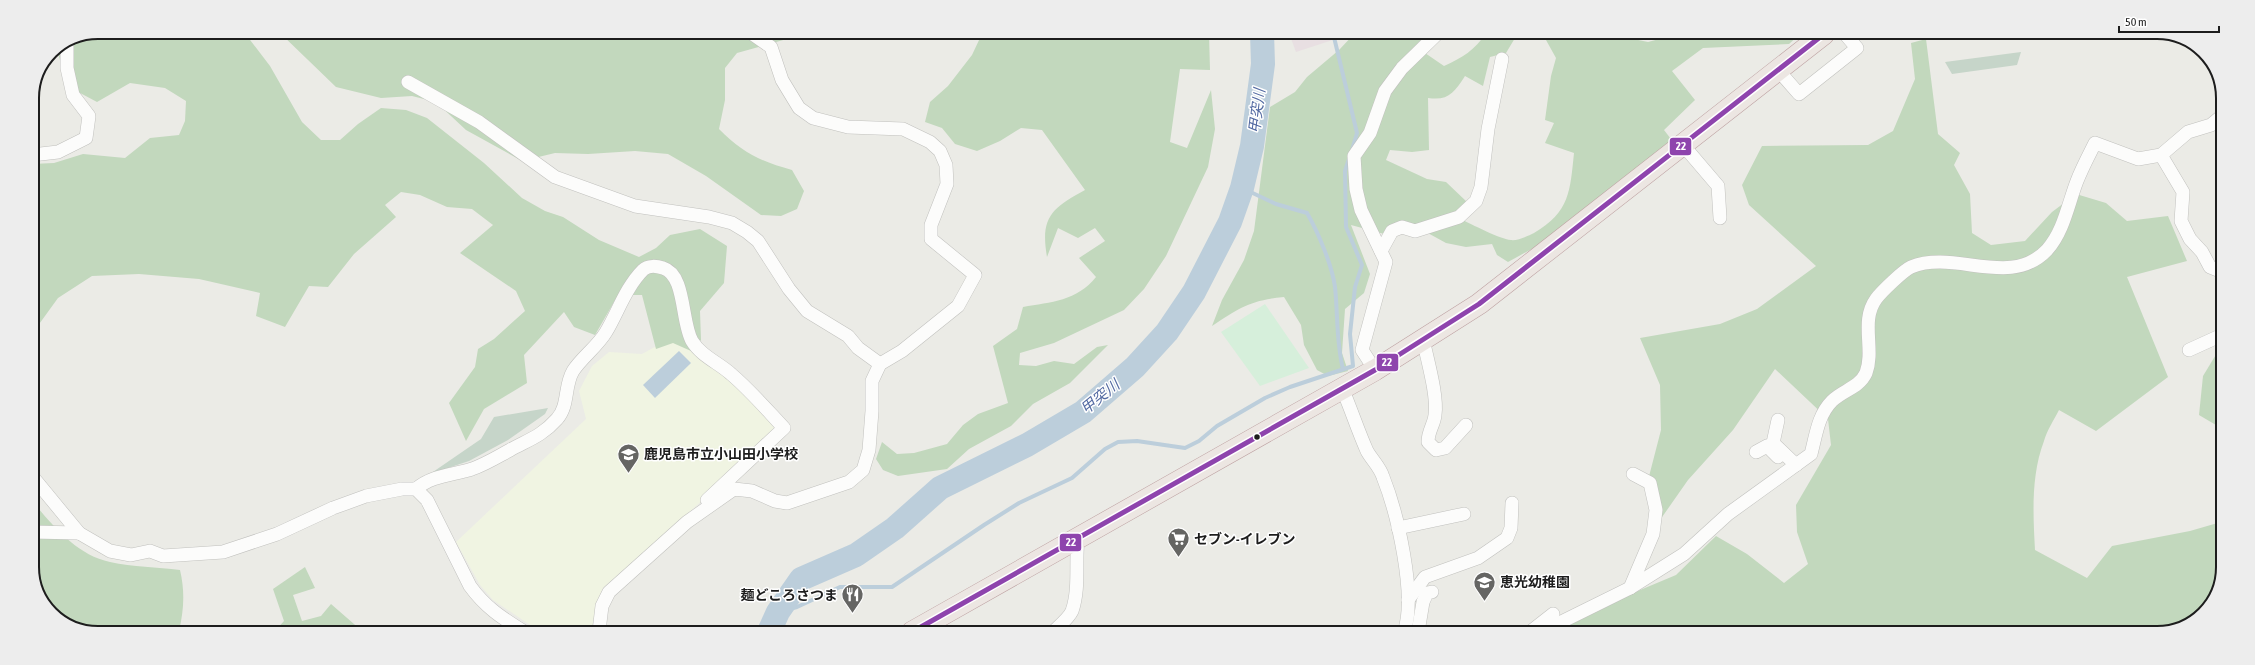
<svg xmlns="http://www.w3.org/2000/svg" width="2255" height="665" font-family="'Asap Condensed','Noto Sans JP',sans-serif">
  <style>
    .industrial { fill: #e8dfe2 }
    .education { fill: #f0f4e2 }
    .forest { fill: #c2d8bd }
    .cemetery { fill: #c6d5c9 }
    .park { fill: #d6efdb }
    .water { fill: #bccedb }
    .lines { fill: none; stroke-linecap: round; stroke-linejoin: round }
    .stream { stroke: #bccedb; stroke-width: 4 }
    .river { stroke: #bccedb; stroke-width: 24 }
    .minor-casing { stroke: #c1c1be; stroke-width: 14 }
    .trunk-casing { stroke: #bda1a2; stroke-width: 22 }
    .minor { stroke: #fcfcfb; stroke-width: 13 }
    .trunk { stroke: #ece6e2; stroke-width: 21 }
    .bus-1-casing { stroke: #fff; stroke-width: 8 }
    .bus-1 { stroke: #8e44ad; stroke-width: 5 }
    .bus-dot { fill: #1d1d1d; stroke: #fff; stroke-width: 1.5 }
    .labels { text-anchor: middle; stroke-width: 3; stroke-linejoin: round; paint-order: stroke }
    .poi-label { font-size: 14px; font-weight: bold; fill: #1d1d1d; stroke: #fff; text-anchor: start }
    .water-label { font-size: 15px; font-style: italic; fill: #536aa2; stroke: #fff }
    .rim { fill: none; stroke: #1d1d1d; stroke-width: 2 }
    .line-badge { stroke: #fff; stroke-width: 1.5 }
    .badge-label { font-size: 11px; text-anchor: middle; font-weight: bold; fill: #fff }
  </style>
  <rect width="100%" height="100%" fill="#ebebe6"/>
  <!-- industrial -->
  <path class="industrial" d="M1289,33H1347L1348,35L1296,52Z"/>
  <!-- education -->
  <path class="education" d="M682,332L780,428L681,520L603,588L596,604L592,631H539L493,600L480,585L456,542L586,419L579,391L592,366L609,352L642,354Z"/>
  <!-- forest -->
  <g class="forest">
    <path d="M98,32H244L270,66L302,122L321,140H340L358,124L381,108L406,110L427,118L484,163L522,198L545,211L563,217L599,240L639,257L656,248L670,235L700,229L727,246L724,283L700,311L701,340L691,351L673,343L656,349L642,295H618L595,335L574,327L564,312L524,355L527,383L484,409L466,441L449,403L475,367L478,349L494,339L525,311L516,291L460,253L493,225L472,209L447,207L420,195L401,192L385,205L396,217L354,254L328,287L309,286L285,327L256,316L260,293L199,279L139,274L92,276L58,298L37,327L32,342V164L54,163L83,154L125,158L150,138L179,135L185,121L186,101L165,88L130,83L97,102L67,86L57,49Z"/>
    <path d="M279,32L801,33V35L737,53L725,68V100L719,129C742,152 761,162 792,170L804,191L797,209L781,216L761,215L706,176L668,154L635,151L588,154L555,153L522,161L466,130L436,102L412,96L381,98L336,87Z"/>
    <path d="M980,33H1209L1210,70L1180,69L1170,142L1187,148L1211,90L1215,129L1208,167L1166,256L1144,289L1124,310L1054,343L1020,353L1019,365L1036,366L1054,361L1074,364L1097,347L1108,345L1070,383L1033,404L1011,426L969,449L947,469L898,476L883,470L876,459L882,442L897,454L914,453L947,444L963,425L978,414L1008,403L993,346L1017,329L1023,307C1051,302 1077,301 1096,277L1079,258L1105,241L1095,228L1078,238L1058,228L1047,257C1040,217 1052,208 1085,190L1042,130L1021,128L1000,141L977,151L955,144L942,128L925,122L930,102L948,86L972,55L980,38Z"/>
    <path d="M1355,33H1429L1418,43L1425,53L1444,66C1462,58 1475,50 1486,33H1518L1506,53L1490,57L1483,86L1465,76C1454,93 1448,101 1428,98L1429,150L1412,152L1390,150L1386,160L1427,179L1446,182L1467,202L1460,219C1472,224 1499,239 1511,240C1517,241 1528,236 1534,233C1570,212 1570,191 1574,153L1545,143L1554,123L1545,120L1551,76L1556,58L1546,40L1540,34H1609L1648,42L1667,37L1669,34H1800L1789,44L1703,48L1672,71L1695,100L1664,130L1674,143L1548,240L1508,262L1497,255L1492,244L1466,247L1446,243L1426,232L1388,235L1351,225L1370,274L1364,293L1345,309L1342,353L1348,371L1328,376L1317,370L1304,345L1301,325L1284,297C1251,300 1239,308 1212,326L1222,300L1244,260L1254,231L1270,107L1295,92L1307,77L1339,50Z"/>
    <path d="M1926,39L1938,134L1960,153L1954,165L1970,194L1972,233L1991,245L2025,241L2052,212L2076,194L2106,203L2127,221L2168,216L2187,261L2127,277L2168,377L2096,431L2059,410C2054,420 2047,430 2044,441C2031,475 2033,514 2035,550L2087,578L2112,546L2190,531L2221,522V584L2197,619L2158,633L1556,632L1590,611L1676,575L1716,536L1747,554L1784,583L1808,564L1797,532L1796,505L1831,445L1828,419L1775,369L1733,430L1688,480L1653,530L1646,488L1661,430L1660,385L1640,338L1720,324L1757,309L1816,266L1749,205L1742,185L1762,146L1868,145L1893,131L1915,79L1911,43Z"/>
    <path d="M2220,348L2222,349L2221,428L2199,415L2203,376Z"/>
    <path d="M32,501C53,526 77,555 110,562C133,567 157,567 180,570C185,591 184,610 179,631H82L48,610L32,572Z"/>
    <path d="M305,567L315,588L293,595L302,621L321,616L331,604L362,631H275L284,621L273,589Z"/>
  </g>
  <!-- cemetery -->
  <g class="cemetery">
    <path d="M2021,52L2017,65L1952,74L1945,62Z"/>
    <path d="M548,408L545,414L508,440L469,461L430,474L481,439L494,417Z"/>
  </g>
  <!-- park -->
  <path class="park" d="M1265,304L1309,368L1260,386L1221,332Z"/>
  <!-- water -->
  <path class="water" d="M679,351L691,363L655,398L643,385Z"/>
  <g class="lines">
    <!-- stream -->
    <g class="stream">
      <path d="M1333,33L1357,133L1352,150"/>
      <path d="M1242,188L1276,204L1307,213C1318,232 1332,265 1335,287C1338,315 1336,342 1343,369"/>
      <path d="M778,612L797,607L840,587H892L984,525L1019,503L1072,478L1105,449L1118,442L1137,441L1185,448L1199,441L1217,426L1265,398L1290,387L1353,366L1350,334L1355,287L1362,265L1346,227L1345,171L1349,159"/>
    </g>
    <!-- river -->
    <path class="river" d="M769,632L778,612L801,579L856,555L895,528L940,488L1027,445L1083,412L1135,367L1167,332L1194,292L1230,222L1242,188L1252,146L1263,64L1262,33"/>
    <defs>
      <g id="minor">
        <path d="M1778,70L1799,94L1857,48L1845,34"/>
        <path d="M408,82L479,122L555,177L635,206L709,217L732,223L747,232L758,241L789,289L807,311L848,336L858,348L880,364"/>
        <path d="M1683,145L1718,186L1720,218"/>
        <path d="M32,155L58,152L86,138L89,116L73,95L67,68V45"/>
        <path d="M2161,155L2183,192L2181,221L2190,239L2202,252L2210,267L2220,271L2222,268"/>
        <path d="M1381,251L1392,231L1402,227L1415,231L1459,217L1476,201L1481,187L1488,129L1502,59"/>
        <path d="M1423,339C1427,359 1438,396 1435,415C1434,425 1428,431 1428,442L1436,450L1445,448L1466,425"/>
        <path d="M2189,350L2222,335"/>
        <path d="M1375,370L1362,350L1386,262L1361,210L1356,189L1354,156L1370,133L1385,91L1402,68L1438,33"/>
        <path d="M1342,388C1351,409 1358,431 1367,451C1372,460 1380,467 1383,477C1397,512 1417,596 1404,632"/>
        <path d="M1778,420L1773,443L1796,465"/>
        <path d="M1756,452L1767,446L1778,457"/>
        <path d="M32,476L79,533L110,551L131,555L150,551L163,556L223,552L277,534L333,508L366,496L402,489H416L427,500L470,586C485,607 502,618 523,631"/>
        <path d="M416,489C432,475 453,475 472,469C486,464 497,457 510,450C528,440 542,436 557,419C569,406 564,386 573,371C582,357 597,347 606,332C618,312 626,287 643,270C648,265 657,266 663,268C686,275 681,322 692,341C701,356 719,363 731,374C750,390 767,410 784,428L707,500"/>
        <path d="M1398,528L1464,514"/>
        <path d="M32,532L79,533"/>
        <path d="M1630,588L1653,534L1656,510L1650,483L1633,474"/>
        <path d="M1408,600L1425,577L1478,558L1507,538L1511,528L1512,503"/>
        <path d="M599,631L602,606L609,592L687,522L734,489L752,491L775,501L787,503L849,482L863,470L869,450L872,411V381L880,364L902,351L958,306L975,275L931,239V225L947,184L946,165L940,151L930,142L903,129L848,127L813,118L799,108L782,80L771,47L751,33"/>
        <path d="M1053,632C1059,626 1069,618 1072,611C1080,588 1075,562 1078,539"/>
        <path d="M1418,632L1423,602L1427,593L1432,592"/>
        <path d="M1530,632L1553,614"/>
        <path d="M1541,632L1630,588L1684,554L1728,514L1811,454C1816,435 1818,415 1832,401C1843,390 1859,388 1866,373C1875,349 1860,321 1876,299C1881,292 1904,270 1911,267C1955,249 2010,289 2047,250C2064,231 2068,204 2077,181C2082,168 2089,155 2095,143L2138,159L2161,155L2188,132L2211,125L2223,115"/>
      </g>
      <path id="trunk" d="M912,632L1375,370L1479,304L1824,34"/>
    </defs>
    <!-- minor casing -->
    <use href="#minor" class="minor-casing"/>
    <!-- trunk casing -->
    <use href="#trunk" class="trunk-casing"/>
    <!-- minor -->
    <use href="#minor" class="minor"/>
    <!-- trunk -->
    <use href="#trunk" class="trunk"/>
    <defs>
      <path id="bus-1" d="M912,632L1375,370L1479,304L1824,34"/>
    </defs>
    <!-- bus-1 casing -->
    <use href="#bus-1" class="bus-1-casing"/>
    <!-- bus-1 -->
    <use href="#bus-1" class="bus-1"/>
  </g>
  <!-- icons -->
  <defs>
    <symbol id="school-pin" viewBox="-11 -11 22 30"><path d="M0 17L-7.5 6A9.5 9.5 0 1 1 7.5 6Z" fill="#656563" stroke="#fff"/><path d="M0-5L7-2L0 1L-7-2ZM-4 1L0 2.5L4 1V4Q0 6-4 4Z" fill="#fff"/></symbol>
    <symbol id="supermarket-pin" viewBox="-11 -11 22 30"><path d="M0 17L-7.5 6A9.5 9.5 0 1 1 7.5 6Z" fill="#656563" stroke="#fff"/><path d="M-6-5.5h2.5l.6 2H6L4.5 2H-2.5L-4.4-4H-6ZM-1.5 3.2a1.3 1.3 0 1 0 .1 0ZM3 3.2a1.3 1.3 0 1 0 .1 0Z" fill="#fff"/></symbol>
    <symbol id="restaurant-pin" viewBox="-11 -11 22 30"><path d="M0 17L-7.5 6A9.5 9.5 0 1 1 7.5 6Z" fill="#656563" stroke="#fff"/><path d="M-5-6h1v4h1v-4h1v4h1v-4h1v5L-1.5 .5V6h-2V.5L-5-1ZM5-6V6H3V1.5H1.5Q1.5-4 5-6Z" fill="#fff"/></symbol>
  </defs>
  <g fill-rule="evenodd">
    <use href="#school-pin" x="616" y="442" width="25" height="34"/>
    <use href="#supermarket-pin" x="1166" y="526" width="25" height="34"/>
    <use href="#school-pin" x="1472" y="570" width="25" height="34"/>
    <use href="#restaurant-pin" x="840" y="582" width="25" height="34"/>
  </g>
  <!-- markers -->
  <circle class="bus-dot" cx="1257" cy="437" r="3.5"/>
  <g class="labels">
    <!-- poi labels -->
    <g class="poi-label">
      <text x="644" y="459">鹿児島市立小山田小学校</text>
      <text x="1194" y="544">セブン-イレブン</text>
      <text x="1500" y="587">恵光幼稚園</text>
      <text x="838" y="600" text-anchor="end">麺どころさつま</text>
    </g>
    <!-- water labels -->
    <g class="water-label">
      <text transform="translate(1257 111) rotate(-83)" y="5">甲突川</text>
      <text transform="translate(1100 397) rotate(-39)" y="5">甲突川</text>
    </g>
  </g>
  <!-- crop -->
  <path d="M0 0H2255V665H0ZM98 39H2157A59 59 0 0 1 2216 98V567A59 59 0 0 1 2157 626H98A59 59 0 0 1 39 567V98A59 59 0 0 1 98 39Z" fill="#ededed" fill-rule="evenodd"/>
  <path class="rim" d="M98 39H2157A59 59 0 0 1 2216 98V567A59 59 0 0 1 2157 626H98A59 59 0 0 1 39 567V98A59 59 0 0 1 98 39Z"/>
  <g class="line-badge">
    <rect x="1669" y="137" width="23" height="19" rx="4" fill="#8e44ad"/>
    <rect x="1376" y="353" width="23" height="19" rx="4" fill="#8e44ad"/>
    <rect x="1059" y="533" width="23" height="19" rx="4" fill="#8e44ad"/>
  </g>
  <g class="badge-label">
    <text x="1681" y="150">22</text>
    <text x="1387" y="366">22</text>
    <text x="1071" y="546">22</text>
  </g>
  <!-- scale -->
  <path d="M2119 26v6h100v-6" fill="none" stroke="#1d1d1d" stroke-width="2"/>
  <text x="2125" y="26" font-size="12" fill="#1d1d1d" stroke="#ffffff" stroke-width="3" paint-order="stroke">50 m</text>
</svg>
